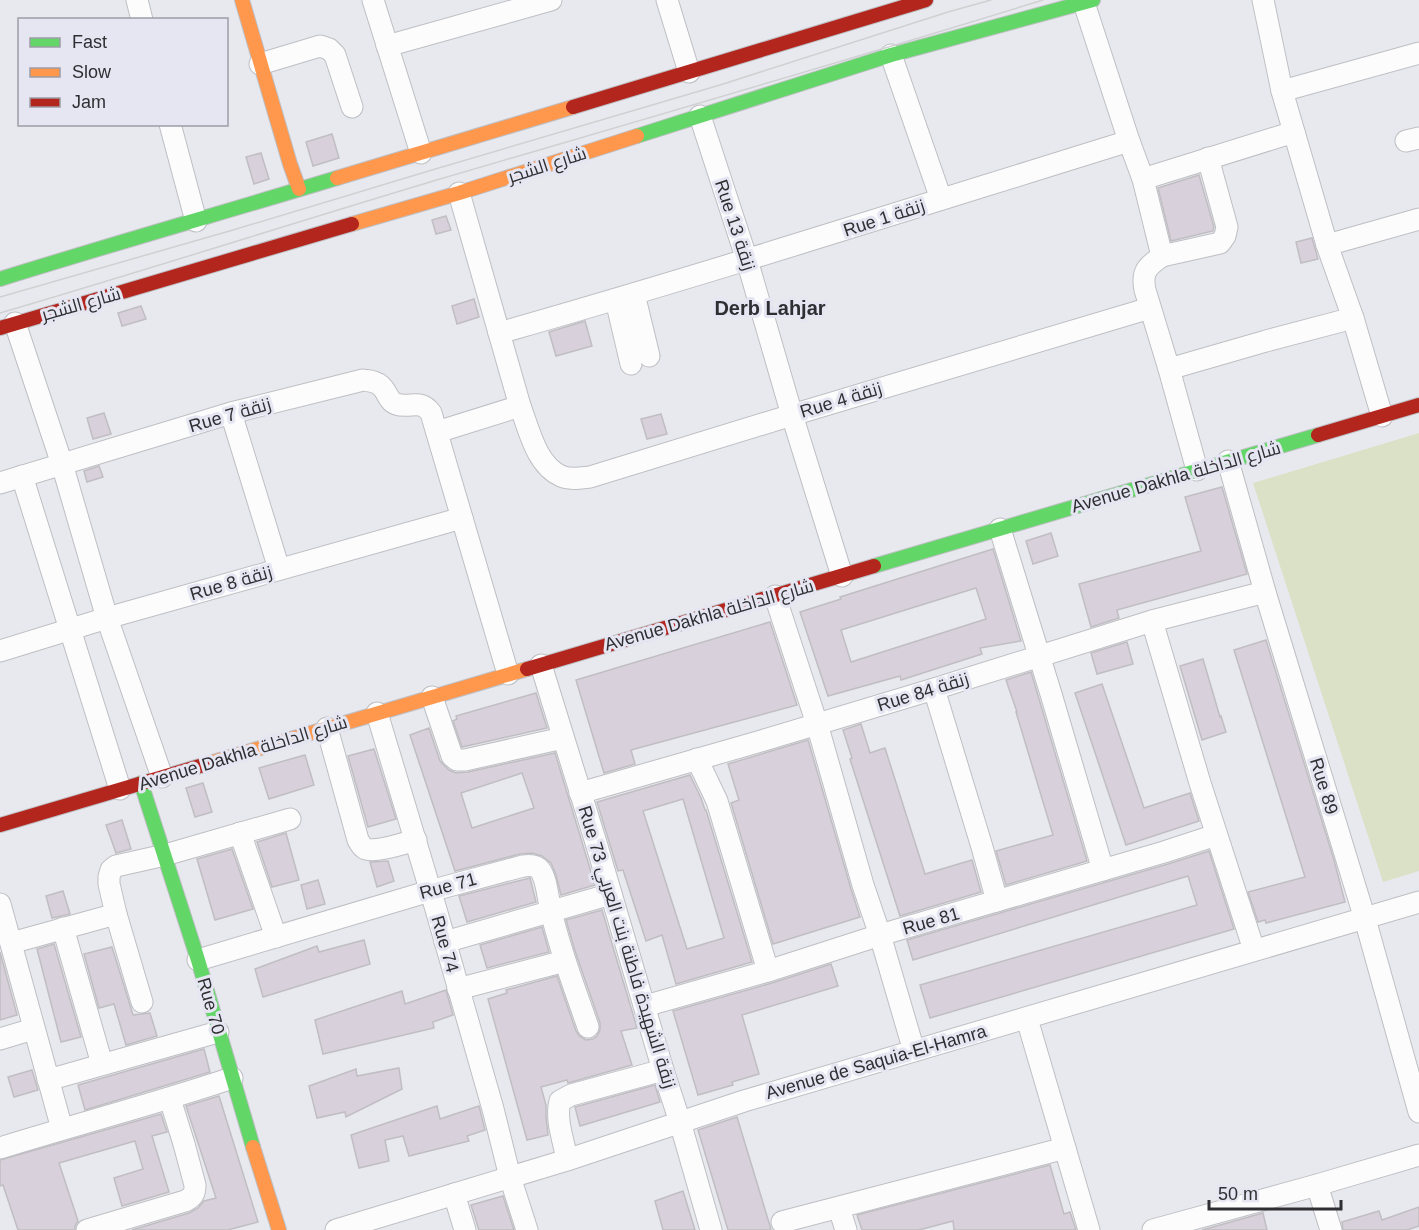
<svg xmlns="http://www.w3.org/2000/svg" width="1419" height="1230" font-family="Arial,Cairo,sans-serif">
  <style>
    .green { fill: #dae1c7 }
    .building { fill: #d8d0da; stroke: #c0bec2; stroke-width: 1.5; fill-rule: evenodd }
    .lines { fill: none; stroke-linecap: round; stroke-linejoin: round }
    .street-casing { stroke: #bebfc3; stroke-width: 23 }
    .fast-casing { stroke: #bebfc3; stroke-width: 16 }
    .slow-casing { stroke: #bebfc3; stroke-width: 16 }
    .jam-casing { stroke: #bebfc3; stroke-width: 16 }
    .street { stroke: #fcfcfd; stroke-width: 21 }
    .fast { stroke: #63d668; stroke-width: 14 }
    .slow { stroke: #ff974d; stroke-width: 14 }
    .jam { stroke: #b3261e; stroke-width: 14 }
    .tram { stroke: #cfd0d1; stroke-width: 1.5 }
    .labels { text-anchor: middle; stroke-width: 6; stroke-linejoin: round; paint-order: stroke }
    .street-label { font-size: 18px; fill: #2f2f33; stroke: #e5e6f2 }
    .neighbourhood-label { font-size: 20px; font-weight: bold; fill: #2f2f33; stroke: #e5e6f2 }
  </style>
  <rect width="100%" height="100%" fill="#e8e9ef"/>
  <!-- green -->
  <path class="green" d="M1419,433V871L1383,882L1253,483Z"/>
  <!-- building -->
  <g class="building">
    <path d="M332,134L339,158L313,166L306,142Z"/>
    <path d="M261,153L269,179L254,184L246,157Z"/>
    <path d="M1199,175L1214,227L1213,231L1171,241L1158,188Z"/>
    <path d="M446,216L451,230L436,234L432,220Z"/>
    <path d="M1312,238L1318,259L1301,263L1296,242Z"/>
    <path d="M474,299L479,317L457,324L452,306Z"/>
    <path d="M141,306L146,319L122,326L118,313Z"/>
    <path d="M585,321L592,346L556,356L549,332Z"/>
    <path d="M104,413L111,434L93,439L87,418Z"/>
    <path d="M661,414L667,434L647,439L641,419Z"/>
    <path d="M99,466L103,477L87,482L84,471Z"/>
    <path d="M1222,487L1247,574L1117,610L1119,618L1091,627L1079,584L1201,551L1185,497Z"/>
    <path d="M1051,533L1058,556L1033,564L1026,541Z"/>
    <path d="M993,549L1021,641L980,648L982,654L901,680L900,676L828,696L800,612L841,599L840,597ZM976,588L986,619L851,662L841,630Z"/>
    <path d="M770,622L797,705L631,750L635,764L604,773L576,680Z"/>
    <path d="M1266,640L1334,860L1345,902L1266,923L1265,920L1258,922L1248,892L1305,877L1234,650Z"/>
    <path d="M1127,642L1133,664L1097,674L1091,653Z"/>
    <path d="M1203,659L1220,717L1221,716L1226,732L1202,740L1180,666Z"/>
    <path d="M1031,672L1087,861L1006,885L996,851L1053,835L1016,712H1017L1006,680Z"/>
    <path d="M1102,684L1144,808L1190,793L1199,821L1126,845L1075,693Z"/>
    <path d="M536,693L547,728L462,747L453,721L457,719L456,716Z"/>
    <path d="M861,724L870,753L885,748L925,874L972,860L981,892L900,916L850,759L852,758L843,730Z"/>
    <path d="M429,728L440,761L449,770L456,773L468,772L555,753L595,885L561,895L556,875L551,863L542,856L532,853L520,854L455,871L410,735ZM522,773L534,808L472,828L461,793Z"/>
    <path d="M808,740L851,889L860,917L773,944L731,803L739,800L728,764Z"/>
    <path d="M374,749L396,819L368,827L348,756Z"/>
    <path d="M305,755L314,785L269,799L259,768Z"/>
    <path d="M690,775L701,798L705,810H706L752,962L676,984L662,935L646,941L623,870L618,871L597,802ZM683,799L724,938L687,949L643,811Z"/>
    <path d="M203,783L212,812L195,817L186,788Z"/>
    <path d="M122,820L131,849L116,853L106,825Z"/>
    <path d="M286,833L299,880L272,887L257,842Z"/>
    <path d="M232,849L253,909L215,920L197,859Z"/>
    <path d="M1209,851L1234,929L930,1018L920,985L1197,905L1188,876L913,960L907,940L1168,864Z"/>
    <path d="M388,861L394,881L377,887L370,862Z"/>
    <path d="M530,878L536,902L467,922L459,896Z"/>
    <path d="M318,880L325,904L307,909L301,885Z"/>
    <path d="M63,891L70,914L52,918L46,896Z"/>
    <path d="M602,910L637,1028L621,1031L632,1065L568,1083L567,1080L541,1087L546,1105V1117L548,1135L527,1140L488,999L507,993L506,990L557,976L576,1031L579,1036L586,1040L593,1039L597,1036L600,1030V1023L575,951L566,920Z"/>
    <path d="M542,927L549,952L487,968L480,945Z"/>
    <path d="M364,940L370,964L263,997L255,969L317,946L319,952Z"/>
    <path d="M54,944L81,1037L61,1042L37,949Z"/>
    <path d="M112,947L133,1015L150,1013L157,1036L126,1045L114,1004L99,1008L84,954Z"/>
    <path d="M0,952L17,1015L0,1020Z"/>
    <path d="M831,964L838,986L742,1015L759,1074L732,1082L733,1085L698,1095L673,1011L772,983Z"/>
    <path d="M446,990L453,1015L433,1022L434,1028L323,1054L315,1020L402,991L405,1004Z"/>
    <path d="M204,1049L210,1072L85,1110L78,1085Z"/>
    <path d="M399,1068L402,1089L346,1117L345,1112L317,1118L309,1086L356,1069L357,1076Z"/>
    <path d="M32,1070L38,1090L14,1097L8,1077Z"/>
    <path d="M655,1085L660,1102L580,1126L575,1107Z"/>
    <path d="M219,1096L258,1222L228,1230H132L189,1213L198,1208L204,1201L216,1198L186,1106Z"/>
    <path d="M437,1106L440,1119L479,1106L485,1130L467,1136L469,1141L409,1156L403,1136L385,1140L389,1161L359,1168L351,1135Z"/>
    <path d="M161,1114L167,1132L152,1136L169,1192L122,1206L114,1178L143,1169L135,1141L59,1163L78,1221L75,1226V1230H18L3,1185L0,1186V1160Z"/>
    <path d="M737,1117L770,1226L771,1230H728L698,1130Z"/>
    <path d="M1050,1165L1064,1214L1070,1212L1076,1230H954L953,1221L919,1230H862L857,1215Z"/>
    <path d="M683,1191L695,1230H663L655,1201Z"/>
    <path d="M503,1196L514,1230H479L471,1205Z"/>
    <path d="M1419,1207V1226L1407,1230H1343L1342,1222L1379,1211L1382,1220Z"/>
    <path d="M1263,1213L1267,1230H1202Z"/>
  </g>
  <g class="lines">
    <defs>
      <g id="street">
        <path d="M137,0L142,20"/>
        <path d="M373,0L421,153"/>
        <path d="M667,0L689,72"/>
        <path d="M1263,0L1282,91L1294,132L1327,245L1353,318L1382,416"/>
        <path d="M387,46L551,0"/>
        <path d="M891,55L941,199"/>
        <path d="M260,64L320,46L329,49L335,55L352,107"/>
        <path d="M1282,91L1419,53"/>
        <path d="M700,116L747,260L792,415L842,576"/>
        <path d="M170,124L196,221"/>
        <path d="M1129,141L1143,179L1162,256C1148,266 1141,271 1145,290L1169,369L1197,470"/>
        <path d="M1406,141L1419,138"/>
        <path d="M1143,179L1294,132"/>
        <path d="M459,193L520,406C529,429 536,465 561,476C570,480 580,478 590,477L792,415L1150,308"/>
        <path d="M1327,245L1419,219"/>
        <path d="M1162,256L1220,243L1225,236L1227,227L1208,158"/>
        <path d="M634,294L649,356"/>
        <path d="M616,300L631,364"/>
        <path d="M15,323L62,464L107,618L162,777"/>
        <path d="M499,333C710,273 919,206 1129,141L1084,3"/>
        <path d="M1169,369L1266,341L1353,318"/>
        <path d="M231,413L279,569"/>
        <path d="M437,432L520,406"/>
        <path d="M1228,461L1265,592L1365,919L1419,1112"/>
        <path d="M22,476L120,789"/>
        <path d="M0,483L231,413L363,380C369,381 376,381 381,386C387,391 388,401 396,404C411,409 420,398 431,413L508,674"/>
        <path d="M1000,529L1051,694L1103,870"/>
        <path d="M775,596L817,724L863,885L880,935L914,1051"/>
        <path d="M1152,621L1200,783L1254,950"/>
        <path d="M0,651L107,618L462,518"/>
        <path d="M541,665L597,846L663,1070L680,1122L711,1230"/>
        <path d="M934,689L982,847L997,901"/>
        <path d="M432,697L452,756L457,760H465L563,738"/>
        <path d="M377,713L435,906L493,1109L510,1177L527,1230"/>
        <path d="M327,728L358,840C360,843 361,846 364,848C372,854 405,843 416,840"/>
        <path d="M697,759L717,801L768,971"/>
        <path d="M580,793L761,741L934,689L1152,621L1265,592"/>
        <path d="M240,833L276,937"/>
        <path d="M0,904L62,1129"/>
        <path d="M63,928L102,1064"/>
        <path d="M445,942L611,894"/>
        <path d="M11,943L116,914"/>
        <path d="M198,960L430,891L523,866C530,865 536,865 540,870C547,879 548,900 551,911C560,951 575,989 588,1027"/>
        <path d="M458,989L565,961"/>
        <path d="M142,1002L116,914L109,884V877L111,870L116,866L165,855L290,819"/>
        <path d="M645,1006L768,971L880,935L1164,852L1216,835"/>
        <path d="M1027,1019L1089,1230"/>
        <path d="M0,1039L33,1029"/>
        <path d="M48,1080L218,1032"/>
        <path d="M0,1148C77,1124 155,1104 232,1078"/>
        <path d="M567,1160C564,1141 555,1120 560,1101L571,1095L663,1070"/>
        <path d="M1317,1185L1331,1230"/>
        <path d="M454,1194L465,1230"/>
        <path d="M839,1208L846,1230"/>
        <path d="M782,1222L1065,1148"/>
        <path d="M87,1230L185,1201C193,1197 195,1194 195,1185L184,1144L170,1099"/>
        <path d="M336,1230L567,1160L744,1101L1419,902"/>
        <path d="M1153,1230L1317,1185L1419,1155"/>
      </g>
      <g id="fast">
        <path d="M637,136L891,55L1093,0"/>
        <path d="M0,279C112,244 225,212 337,178"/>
        <path d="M874,566L1318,435"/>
        <path d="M141,783L198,960L253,1147"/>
      </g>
      <g id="slow">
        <path d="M242,0L290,164L299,189"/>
        <path d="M337,178L573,107"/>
        <path d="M352,224L459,193L637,136"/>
        <path d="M210,763L527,669"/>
        <path d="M253,1147L279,1230"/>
      </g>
      <g id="jam">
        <path d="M573,107L926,0"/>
        <path d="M0,328L352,224"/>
        <path d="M1318,435L1419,405"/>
        <path d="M527,669L874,566"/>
        <path d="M0,825L210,763"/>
      </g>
    </defs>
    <!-- street casing -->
    <use href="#street" class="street-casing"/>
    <!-- fast casing -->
    <use href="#fast" class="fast-casing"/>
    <!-- slow casing -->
    <use href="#slow" class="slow-casing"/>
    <!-- jam casing -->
    <use href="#jam" class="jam-casing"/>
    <!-- street -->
    <use href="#street" class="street"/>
    <!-- fast -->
    <use href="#fast" class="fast"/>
    <!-- slow -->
    <use href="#slow" class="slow"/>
    <!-- jam -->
    <use href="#jam" class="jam"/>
    <!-- tram -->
    <g class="tram">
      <path d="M0,297L233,230L432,170L720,85L948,12L991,0"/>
      <path d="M0,313C147,270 293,223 440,179C641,120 843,62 1043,0"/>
    </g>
  </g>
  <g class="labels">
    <!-- street labels -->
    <g class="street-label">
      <text transform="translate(547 165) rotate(-18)" y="6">شارع الشجر</text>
      <text transform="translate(884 218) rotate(-18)" y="6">Rue 1 زنقة</text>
      <text transform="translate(735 225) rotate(72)" y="6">Rue 13 زنقة</text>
      <text transform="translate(81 304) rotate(-16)" y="6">شارع الشجر</text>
      <text transform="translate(841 400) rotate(-17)" y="6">Rue 4 زنقة</text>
      <text transform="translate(230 415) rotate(-16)" y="6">Rue 7 زنقة</text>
      <text transform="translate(1176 477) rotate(-16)" y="6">Avenue Dakhla شارع الداخلة</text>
      <text transform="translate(231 583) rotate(-16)" y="6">Rue 8 زنقة</text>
      <text transform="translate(709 615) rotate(-16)" y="6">Avenue Dakhla شارع الداخلة</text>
      <text transform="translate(923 692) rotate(-17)" y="6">Rue 84 زنقة</text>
      <text transform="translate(243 753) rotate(-17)" y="6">Avenue Dakhla شارع الداخلة</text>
      <text transform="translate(1324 786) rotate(73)" y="6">Rue 89</text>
      <text transform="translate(448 886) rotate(-15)" y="6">Rue 71</text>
      <text transform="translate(931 921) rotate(-16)" y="6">Rue 81</text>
      <text transform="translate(445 944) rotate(74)" y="6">Rue 74</text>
      <text transform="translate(627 947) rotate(73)" y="6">Rue 73 زنقة الشهيدة فاطنة بنت العربي</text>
      <text transform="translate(211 1006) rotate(74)" y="6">Rue 70</text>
      <text transform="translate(876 1062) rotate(-16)" y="6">Avenue de Saquia-El-Hamra</text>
    </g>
    <!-- neighbourhood labels -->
    <g class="neighbourhood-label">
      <text x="770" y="315">Derb Lahjar</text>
    </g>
  </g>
  <!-- legend -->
  <rect x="18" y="18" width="210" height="108" fill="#e5e6f2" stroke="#9c9da6" stroke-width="1.5"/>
  <rect x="30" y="38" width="30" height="9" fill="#63d668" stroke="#9c9da6" stroke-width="1.5"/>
  <text x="72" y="48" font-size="18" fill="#2f2f33">Fast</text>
  <rect x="30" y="68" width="30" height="9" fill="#ff974d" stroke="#9c9da6" stroke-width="1.5"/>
  <text x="72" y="78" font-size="18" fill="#2f2f33">Slow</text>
  <rect x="30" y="98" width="30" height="9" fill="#b3261e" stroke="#9c9da6" stroke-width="1.5"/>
  <text x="72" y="108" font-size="18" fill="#2f2f33">Jam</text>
  <!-- scale -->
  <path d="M1209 1200v9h132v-9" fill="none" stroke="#2f2f33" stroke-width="3"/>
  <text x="1218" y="1200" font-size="18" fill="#2f2f33" stroke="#e5e6f2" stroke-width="4.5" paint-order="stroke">50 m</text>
</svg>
